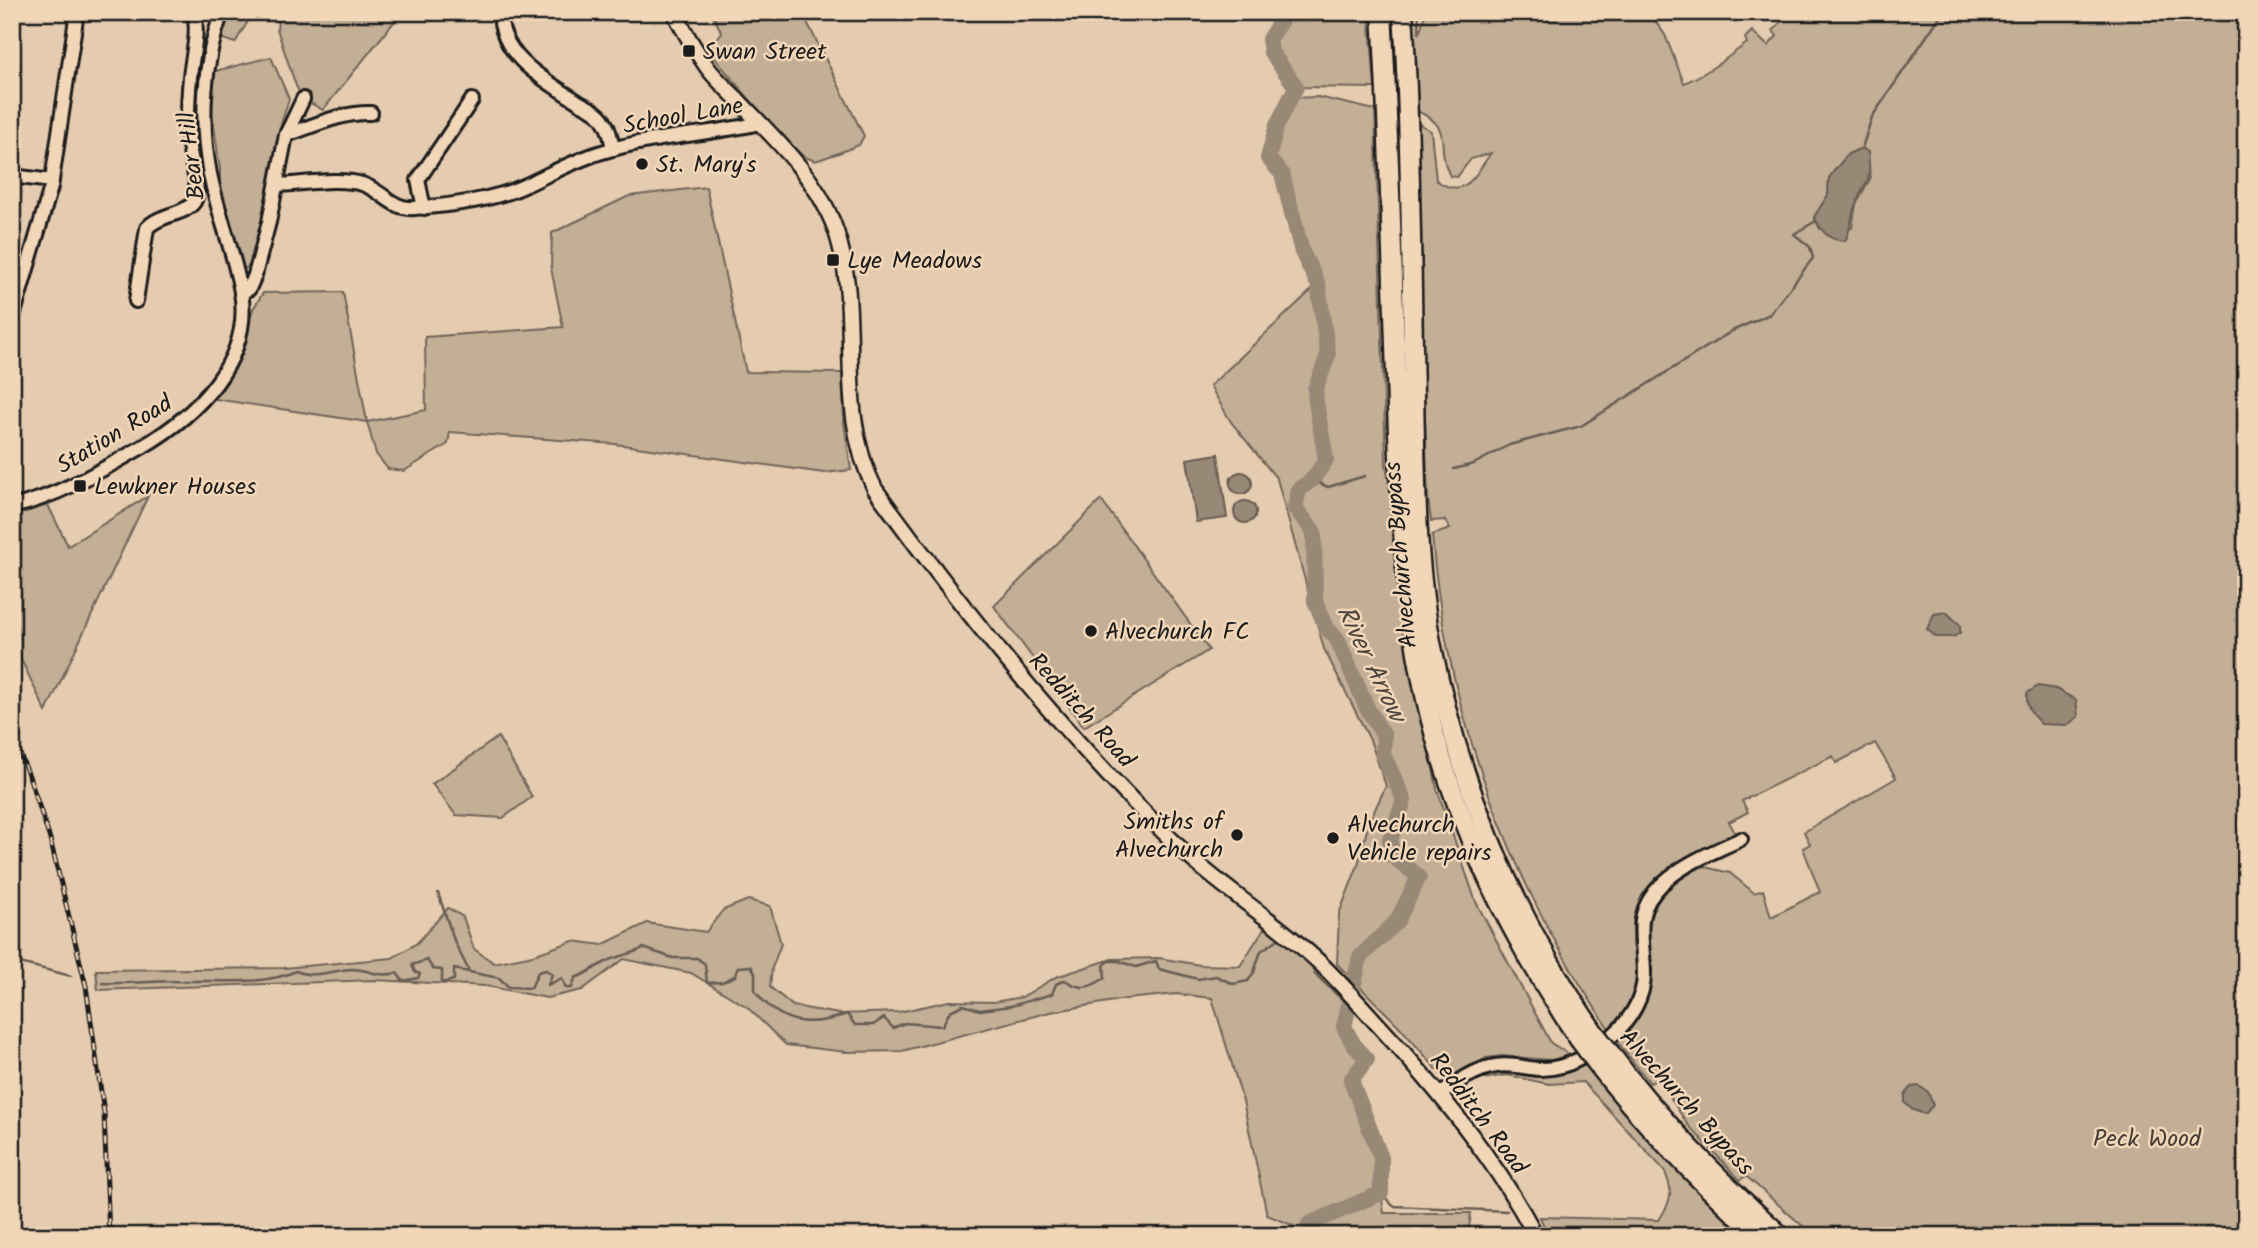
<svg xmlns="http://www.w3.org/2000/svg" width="2258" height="1248" font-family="Kalam,sans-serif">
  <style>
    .green { fill: #c3ae96; stroke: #706559; stroke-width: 2; fill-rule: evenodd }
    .water { fill: #988876; stroke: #665d52; stroke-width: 2 }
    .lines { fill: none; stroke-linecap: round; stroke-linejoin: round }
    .stream { stroke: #665d52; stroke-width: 2.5 }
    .river { stroke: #988876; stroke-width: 16 }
    .minor-casing { stroke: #1c1c1c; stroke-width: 18 }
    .major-casing { stroke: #1c1c1c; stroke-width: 19 }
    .highway-casing { stroke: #1c1c1c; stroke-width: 23 }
    .minor { stroke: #f2d6b8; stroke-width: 12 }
    .major { stroke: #f2d6b8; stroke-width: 14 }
    .highway { stroke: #f2d6b8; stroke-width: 18 }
    .rail-casing { stroke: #1c1c1c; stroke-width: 5 }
    .rail { stroke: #f2d6b8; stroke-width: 2.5; stroke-dasharray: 8; stroke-linecap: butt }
    .highway-bridge-casing { stroke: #1c1c1c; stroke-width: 23; stroke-linecap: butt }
    .highway-bridge { stroke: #f2d6b8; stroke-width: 18 }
    .poi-dot { fill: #1c1c1c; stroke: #f2d6b8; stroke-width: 2.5 }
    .labels { text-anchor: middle; stroke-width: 5; stroke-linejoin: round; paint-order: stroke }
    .poi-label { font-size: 24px; fill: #1c1c1c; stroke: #f2d6b8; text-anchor: start }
    .street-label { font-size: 24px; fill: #1c1c1c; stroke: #f2d6b8 }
    .park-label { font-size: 24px; fill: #46403a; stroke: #f2d6b8 }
    .water-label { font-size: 26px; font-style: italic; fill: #4e4740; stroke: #f2d6b8 }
  </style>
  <rect width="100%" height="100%" fill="#e5cbaf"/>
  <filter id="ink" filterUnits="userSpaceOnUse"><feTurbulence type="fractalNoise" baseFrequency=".0143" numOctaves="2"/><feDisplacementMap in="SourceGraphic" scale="14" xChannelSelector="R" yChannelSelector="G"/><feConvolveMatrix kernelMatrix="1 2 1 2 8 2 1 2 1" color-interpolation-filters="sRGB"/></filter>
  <g filter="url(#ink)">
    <!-- green -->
    <g class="green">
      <path d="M230,12H251L247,23L235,43L220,38Z"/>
      <path d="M279,12H402L323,110L303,99L296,86L277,29Z"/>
      <path d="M711,12H802L864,136L859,145L836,154L815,161L803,156L778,133L706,48L722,33Z"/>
      <path d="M1285,12H1369L1375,88L1296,87L1271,52L1269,39Z"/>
      <path d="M1407,12H1419V34L1426,12H1649L1665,35L1684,83C1708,73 1727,58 1747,43L1745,38L1752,31L1768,46L1777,36L1773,31L1789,12H2246V1236H1814L1746,1176L1740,1180L1687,1124L1659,1079L1650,1083L1615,1039L1640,1006L1646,922L1669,883L1701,866L1730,873L1754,893L1763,890L1771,917L1820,892L1803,848L1810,844L1804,832L1896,778L1875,743L1836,763L1833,756L1742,801L1748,812L1729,822L1737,836L1660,877L1643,898L1633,923V945L1638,964L1636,990L1629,1008L1609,1029C1511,886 1445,709 1432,535L1450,529L1445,520L1431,521L1428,498L1414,121L1431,131L1436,180C1465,201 1475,175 1491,153L1471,159L1457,177L1450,176C1433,143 1458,128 1413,109ZM1862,148L1871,177L1856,204L1852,228L1820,229L1814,217L1828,195L1829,178L1834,171L1848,154Z"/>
      <path d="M271,57L289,99L278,134L262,228L250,265L243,270L220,186V169L212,111L215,71Z"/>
      <path d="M1318,97L1375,110L1386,464L1427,738L1437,789L1476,902L1551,1043L1570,1055L1551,1060L1502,1056L1486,1058L1447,1081L1398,1025L1337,964L1339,914L1358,865L1369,822L1386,786L1370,740L1324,649L1277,479L1231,422L1210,386L1318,284L1302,252L1282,174L1268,158L1277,125L1288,98Z"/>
      <path d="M706,187L746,372L842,373L844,422L851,470L824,473L615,444L450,432L448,444L404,471L388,469L376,454L367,422L215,399L236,366L253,309L263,293L343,292L367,422L426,410L425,337L563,327L551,268L552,233L629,196Z"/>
      <path d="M148,496L46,712L18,653L12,655V516L48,505L68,546Z"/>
      <path d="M1101,500L1209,650L1084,727L994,606Z"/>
      <path d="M498,737L532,797L503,818L456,815L432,784Z"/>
      <path d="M748,900L770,906L781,944L772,968L770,987L793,1006L839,1014L899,1012L949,1001L994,1002L1022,997L1056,977L1112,959L1159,958L1200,965L1240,966L1265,927L1288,946L1298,950L1332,984L1348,1005C1343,1033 1348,1040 1367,1059L1351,1080L1381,1158V1193L1384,1213H1471L1468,1236H1298L1292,1225L1267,1215L1243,1101L1212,998L1177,994L1126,999L1050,1012L902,1051L847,1052L786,1045L747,1007L691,973L624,959L582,990L547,998L486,986L375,980L98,990L96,970L284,968L392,958L417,943L448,908L463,917L474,949L494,963L533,955L573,941L602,945L647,923L706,932L723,910Z"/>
      <path d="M1585,1064L1700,1192L1743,1236H1548L1540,1217L1659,1220C1672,1200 1674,1192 1664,1170L1583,1082L1549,1084L1507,1075L1471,1081L1494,1070L1509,1069L1531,1073L1559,1074Z"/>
    </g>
    <!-- water -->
    <g class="water">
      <path d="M1862,148L1868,152C1872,187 1867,176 1856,204C1850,216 1852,228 1845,241C1828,240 1822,232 1814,217L1828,195L1829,178L1834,171L1848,154Z"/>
      <path d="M1218,454L1227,518L1196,522L1187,459Z"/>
      <circle cx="1241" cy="483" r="11"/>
      <circle cx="1245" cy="512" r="11"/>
      <path d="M1946,612L1960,625V633L1953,637H1936L1927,629L1934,614Z"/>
      <path d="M2038,686L2056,689L2076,700L2078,717L2067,725L2041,724C2031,714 2026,707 2027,693Z"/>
      <path d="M1919,1086L1928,1092L1933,1105L1925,1114L1913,1110L1905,1103V1095L1911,1087Z"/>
    </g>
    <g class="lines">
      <!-- stream -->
      <g class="stream">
        <path d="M1862,148L1872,117L1943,12"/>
        <path d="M1454,469L1474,464L1509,445L1581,426L1732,331L1770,314L1813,258L1810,247L1794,234L1816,221"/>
        <path d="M1312,480L1328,487L1365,476"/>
        <path d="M438,893L455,943L469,971"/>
        <path d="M12,961L71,976"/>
        <path d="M1314,973L1348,1005"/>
        <path d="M102,983C131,984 156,981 183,981C220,980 263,986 296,971C315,979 332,970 352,969C369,969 376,978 397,973L403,981L418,978L420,974L415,972L412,965L427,960L433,969L442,970V983L454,980V969L499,978L509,987L531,988L538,972L546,970L552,974L548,985L562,978L566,988H572L575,978C587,974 595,967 606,962C618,955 632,955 643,948L673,958H697L705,964L707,983L722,982L735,976L738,967L751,966L755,973V991C781,1025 809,1028 847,1014L855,1025H873L884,1018L893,1028L905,1023L942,1026L950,1011L963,1005L980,1010L1011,1006L1052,994L1056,984L1065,980C1081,991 1089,988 1105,978L1104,966L1108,961H1119L1136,967L1156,961L1159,969L1198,979L1216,976L1233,984L1248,981L1254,972L1261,951L1277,940"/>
        <path d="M1381,1193L1393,1206L1507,1211"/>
      </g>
      <!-- river -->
      <path class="river" d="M1285,12V14L1269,39L1271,52L1296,87L1277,125L1268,158L1282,174L1302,252L1318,284L1328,355L1315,390L1316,402L1326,460L1312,480L1299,489L1295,508L1314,532L1315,601L1326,627L1337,639L1367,708L1384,736L1383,754L1404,800L1390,840L1393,856L1419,877L1397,921L1360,957L1344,1027L1354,1045L1367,1059L1351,1080L1381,1158V1193L1309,1224L1314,1236"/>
      <defs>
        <g id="minor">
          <path d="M500,12C500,58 547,81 580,103C587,107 597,111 602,118C609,127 611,138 613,149"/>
          <path d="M286,135C313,126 342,112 371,113"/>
          <path d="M12,176L52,181"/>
          <path d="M277,185C302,184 339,177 362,184C382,190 392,210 414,208C447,206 494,200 524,186C550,174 575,160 602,152C653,136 708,135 760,123"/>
          <path d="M424,208L418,180L472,100"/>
          <path d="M241,293L249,289L255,275L269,222L286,135L303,99"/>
          <path d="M136,301L147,228C159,214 185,215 194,202C202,188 189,158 189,143C187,121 188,99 190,77C192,56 199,34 194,12"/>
          <path d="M12,320L51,187L77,12"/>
          <path d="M12,507C59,496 100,471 142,447C195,416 253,361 241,292C234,252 218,214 210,174C200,122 203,63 222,12"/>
          <path d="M1440,1095C1457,1082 1475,1069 1496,1066C1511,1063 1524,1068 1539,1069C1567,1070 1594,1053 1614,1034C1631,1019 1644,997 1644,974C1644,937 1631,914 1662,884C1684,863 1714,852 1741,839"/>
        </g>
        <path id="major" d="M674,12C684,31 695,50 707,67C715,78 726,88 736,98C772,136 814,174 833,223C866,308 832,406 875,489C968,618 1070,742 1184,852C1227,892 1277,922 1320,963C1345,987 1368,1014 1392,1040C1447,1101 1497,1163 1536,1236"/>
        <g id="highway">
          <path d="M1382,12C1389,133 1392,254 1396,376C1400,497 1403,618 1435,736C1465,844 1517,947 1579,1039"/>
          <path d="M1403,12C1411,139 1411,267 1414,394C1416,478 1415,564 1432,647C1460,785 1513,915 1593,1031"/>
          <path d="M1610,1053C1660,1121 1719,1179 1781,1236"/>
          <path d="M1596,1062C1644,1125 1700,1182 1759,1236"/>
        </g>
      </defs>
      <!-- minor casing -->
      <use href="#minor" class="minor-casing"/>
      <!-- major casing -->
      <use href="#major" class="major-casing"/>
      <!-- highway casing -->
      <use href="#highway" class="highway-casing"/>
      <!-- minor -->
      <use href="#minor" class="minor"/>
      <!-- major -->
      <use href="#major" class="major"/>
      <!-- highway -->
      <use href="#highway" class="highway"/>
      <defs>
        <path id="rail" d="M12,735L29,776L50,839L86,986L104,1113L109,1236"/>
      </defs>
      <!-- rail casing -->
      <use href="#rail" class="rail-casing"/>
      <!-- rail -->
      <use href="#rail" class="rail"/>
      <defs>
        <g id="highway-bridge">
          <path d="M1593,1031L1610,1053"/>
          <path d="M1579,1039L1596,1062"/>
        </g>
      </defs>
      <!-- highway-bridge casing -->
      <use href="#highway-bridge" class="highway-bridge-casing"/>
      <!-- highway-bridge -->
      <use href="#highway-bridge" class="highway-bridge"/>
    </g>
  </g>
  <!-- markers -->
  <g class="poi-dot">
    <rect x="682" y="44" width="14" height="14" rx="3.5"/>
    <circle cx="642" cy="164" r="7"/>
    <rect x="826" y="253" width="14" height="14" rx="3.5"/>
    <rect x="73" y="479" width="14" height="14" rx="3.5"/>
    <circle cx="1091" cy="631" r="7"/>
    <circle cx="1237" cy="835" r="7"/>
    <circle cx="1333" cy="838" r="7"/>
  </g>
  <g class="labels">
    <!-- poi labels -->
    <g class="poi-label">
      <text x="703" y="59">Swan Street</text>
      <text x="656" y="172">St. Mary's</text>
      <text x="847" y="268">Lye Meadows</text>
      <text x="94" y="494">Lewkner Houses</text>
      <text x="1105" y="639">Alvechurch FC</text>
      <text x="1223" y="829" text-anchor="end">Smiths of<tspan x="1223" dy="28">Alvechurch</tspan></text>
      <text x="1347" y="832">Alvechurch<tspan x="1347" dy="28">Vehicle repairs</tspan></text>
    </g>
    <!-- street labels -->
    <g class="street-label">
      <text transform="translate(683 115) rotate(-10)" y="8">School Lane</text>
      <text transform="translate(191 156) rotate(-97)" y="8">Bear Hill</text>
      <text transform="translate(114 434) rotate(-31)" y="8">Station Road</text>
      <text transform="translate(1400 555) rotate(-95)" y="8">Alvechurch Bypass</text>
      <text transform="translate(1082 710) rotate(48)" y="8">Redditch Road</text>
      <text transform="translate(1687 1102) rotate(48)" y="8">Alvechurch Bypass</text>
      <text transform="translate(1479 1113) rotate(53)" y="8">Redditch Road</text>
    </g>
    <!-- park labels -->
    <g class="park-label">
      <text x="2147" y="1146">Peck Wood</text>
    </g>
    <!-- water labels -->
    <g class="water-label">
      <text transform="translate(1372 663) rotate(64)" y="9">River Arrow</text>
    </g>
  </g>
  <!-- margin -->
  <rect width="2258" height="1248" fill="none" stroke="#f2d6b8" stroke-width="42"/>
  <rect x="21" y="21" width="2216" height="1206" fill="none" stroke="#1c1c1c" stroke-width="2.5" filter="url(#ink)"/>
</svg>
